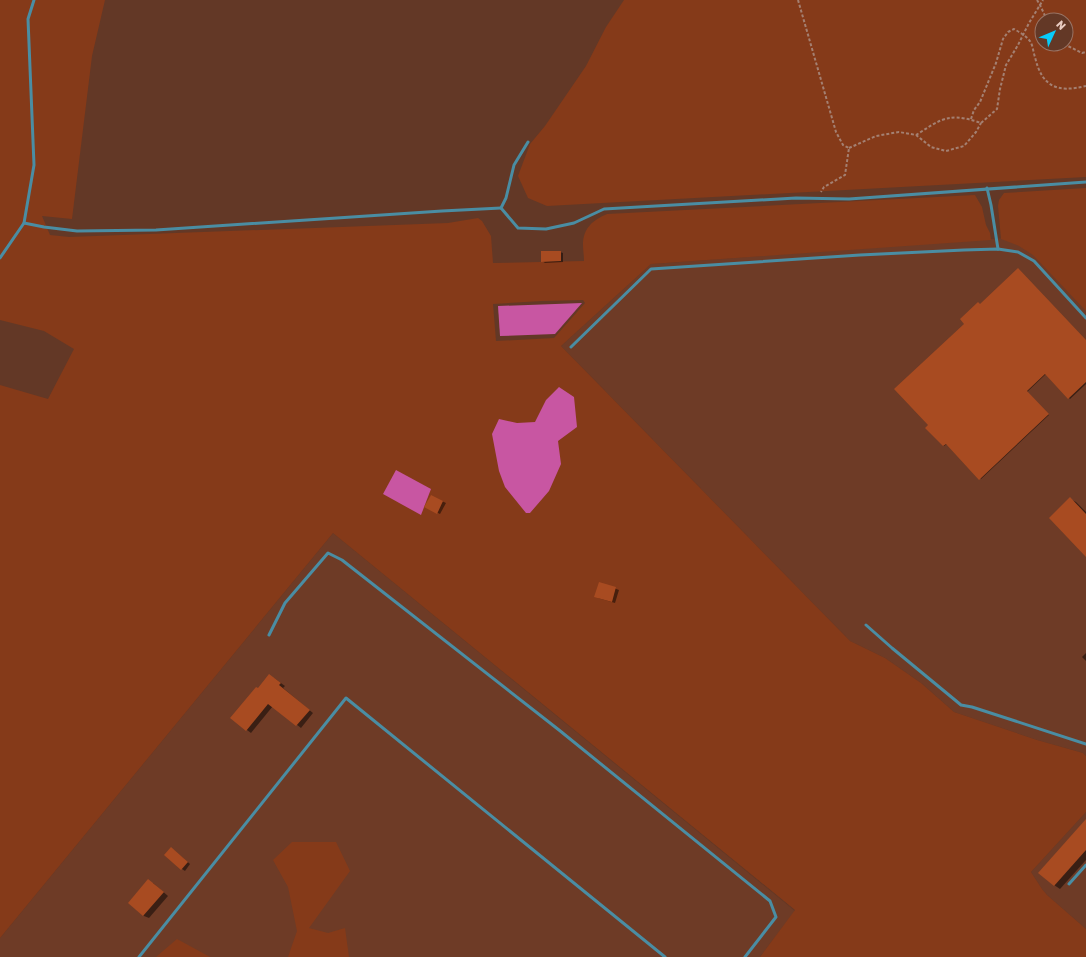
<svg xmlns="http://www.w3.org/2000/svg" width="1086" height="957" font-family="Rubik,sans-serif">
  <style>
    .built { fill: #6e3b26 }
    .green { fill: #853a19; fill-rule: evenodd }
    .water { fill: #c856a2 }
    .shadow { fill: #0007 }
    .building { fill: #a84b21 }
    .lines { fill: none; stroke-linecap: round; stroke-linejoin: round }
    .path { stroke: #a48072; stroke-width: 2; stroke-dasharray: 3 2; stroke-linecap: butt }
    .lane { stroke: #4a8da3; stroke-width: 3 }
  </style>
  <rect width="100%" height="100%" fill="#633826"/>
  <!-- built -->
  <g class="built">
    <path d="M1019,237L1086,307V756L1083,753L1037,740L954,712L921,683L885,658L850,641L561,346L651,264Z"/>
    <path d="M333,533L795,911L760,957H0V938Z"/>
    <path d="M1086,812V929L1047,895L1042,889L1031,872Z"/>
  </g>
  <!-- green -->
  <g class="green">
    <path d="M0,0H105L92,56L72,219L42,216L50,235L69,237L448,223L478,218L482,221L491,236L493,263L584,261C584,255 583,250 583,245C583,228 593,220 607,214L975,195L982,207L986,225L990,233L991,240L651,264L561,346L850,641L885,658L921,683L954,712L1037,740L1083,753L1086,756V812L1031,872L1042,889L1047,895L1086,929V957H760L795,910L333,533L0,938V385L48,399L74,349L44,331L0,320ZM583,300L585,303L554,338L496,341L493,304L542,301Z"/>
    <path d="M624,0H1086V177L547,206L528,198L518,176L530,144L545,126L586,66L606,27ZM1042,20H1066V44H1042Z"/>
    <path d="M1086,188V311L1033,255L1019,246L1001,239L998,206L999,200L1004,193Z"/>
    <path d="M292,842H336L350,871L309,928L328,933L345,928L349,957H288L297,931L288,887L273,860Z"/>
    <path d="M177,939L210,957H156Z"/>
  </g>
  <!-- water -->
  <g class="water">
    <path d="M582,303L555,334L500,336L498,306Z"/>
    <path d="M559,387L574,397L577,427L558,441L561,464L549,491L530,513H526L505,487L499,471L492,434L499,419L517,423L535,422L546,400Z"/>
    <path d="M396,470L431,489L421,515L383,494Z"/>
  </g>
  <!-- shadow -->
  <g class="shadow">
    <path d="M560,252L563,253V262L545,263L542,261Z"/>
    <path d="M1086,341V384L1070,399L1046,374L1027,392L1049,415L981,479L947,444L944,446H943Z"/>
    <path d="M431,496L446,503L440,514L426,507Z"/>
    <path d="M1070,499L1076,502L1086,512V556Z"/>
    <path d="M600,583L619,590L615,603L598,598Z"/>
    <path d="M1086,653V661L1082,657Z"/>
    <path d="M274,678L285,686L283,688L313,713L301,728L273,706L251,733L231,718L258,689Z"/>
    <path d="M1086,821V860L1060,889L1054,885Z"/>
    <path d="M174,850L190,864L185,871L182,869Z"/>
    <path d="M153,883L168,896L149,918L144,916L129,903Z"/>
  </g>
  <!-- building -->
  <g class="building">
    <path d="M541,251H561V261L541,262Z"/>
    <path d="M1018,268L1086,340V382L1068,399L1045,374L1027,391L1049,414L979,480L946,444L943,446L925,428L928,425L894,389L964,324L960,319L978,302L980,304Z"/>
    <path d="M431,495L443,501L437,514L424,507Z"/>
    <path d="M1070,497L1086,514V557L1049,518Z"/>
    <path d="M599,582L616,587L612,602L594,597Z"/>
    <path d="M269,674L281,683L279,685L310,710L296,726L268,704L246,731L230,718L256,687L258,688Z"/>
    <path d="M1086,819V850L1054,886L1038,873Z"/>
    <path d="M171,847L188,862L181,870L164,855Z"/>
    <path d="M148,879L164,892L143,916L128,903Z"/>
  </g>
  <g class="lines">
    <!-- path -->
    <g class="path">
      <path d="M798,0L836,132L843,145L849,148L845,175L824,187L821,192"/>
      <path d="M1037,0L1040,5L1047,20"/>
      <path d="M1064,44L1082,53L1086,52"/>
      <path d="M971,119L974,110L980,102L996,63L1003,39L1008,32L1014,29C1019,32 1025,35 1029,40C1033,44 1033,52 1035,57C1042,87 1057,93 1086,86"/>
      <path d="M916,135C926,129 939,119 950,118C958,116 973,120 981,123L997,109L1000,89L1006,65L1018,45L1029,23L1043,0"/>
      <path d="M849,148L876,136L899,132L916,135L931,147L946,151L964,146L976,132L981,123"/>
    </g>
    <!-- lane -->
    <g class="lane">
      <path d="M528,142L514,165L506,198L501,208L518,228L546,229L574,223L604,209L796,198L849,199L1086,182"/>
      <path d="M987,188L991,205L998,249"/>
      <path d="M24,223L44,227L77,231L156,230L442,211L501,208"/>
      <path d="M0,258L24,223L34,165L28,19L34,0"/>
      <path d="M571,347L651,269L860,255L964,250L998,249L1018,252L1034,261L1086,318"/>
      <path d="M866,625L892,648L955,700L961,705L972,707L1086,744"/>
      <path d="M269,635L285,603L328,553L342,560L559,730L770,901L776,917L745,957"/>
      <path d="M1069,884L1086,865"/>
      <path d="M139,957L346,698L665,957"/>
    </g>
  </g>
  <!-- north arrow -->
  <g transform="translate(1054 32) rotate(46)"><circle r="19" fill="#633826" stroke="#997465"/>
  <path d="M0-3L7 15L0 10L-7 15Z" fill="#07cbf9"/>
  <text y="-6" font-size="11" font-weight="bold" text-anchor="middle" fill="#e9cdc3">N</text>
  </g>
</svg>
